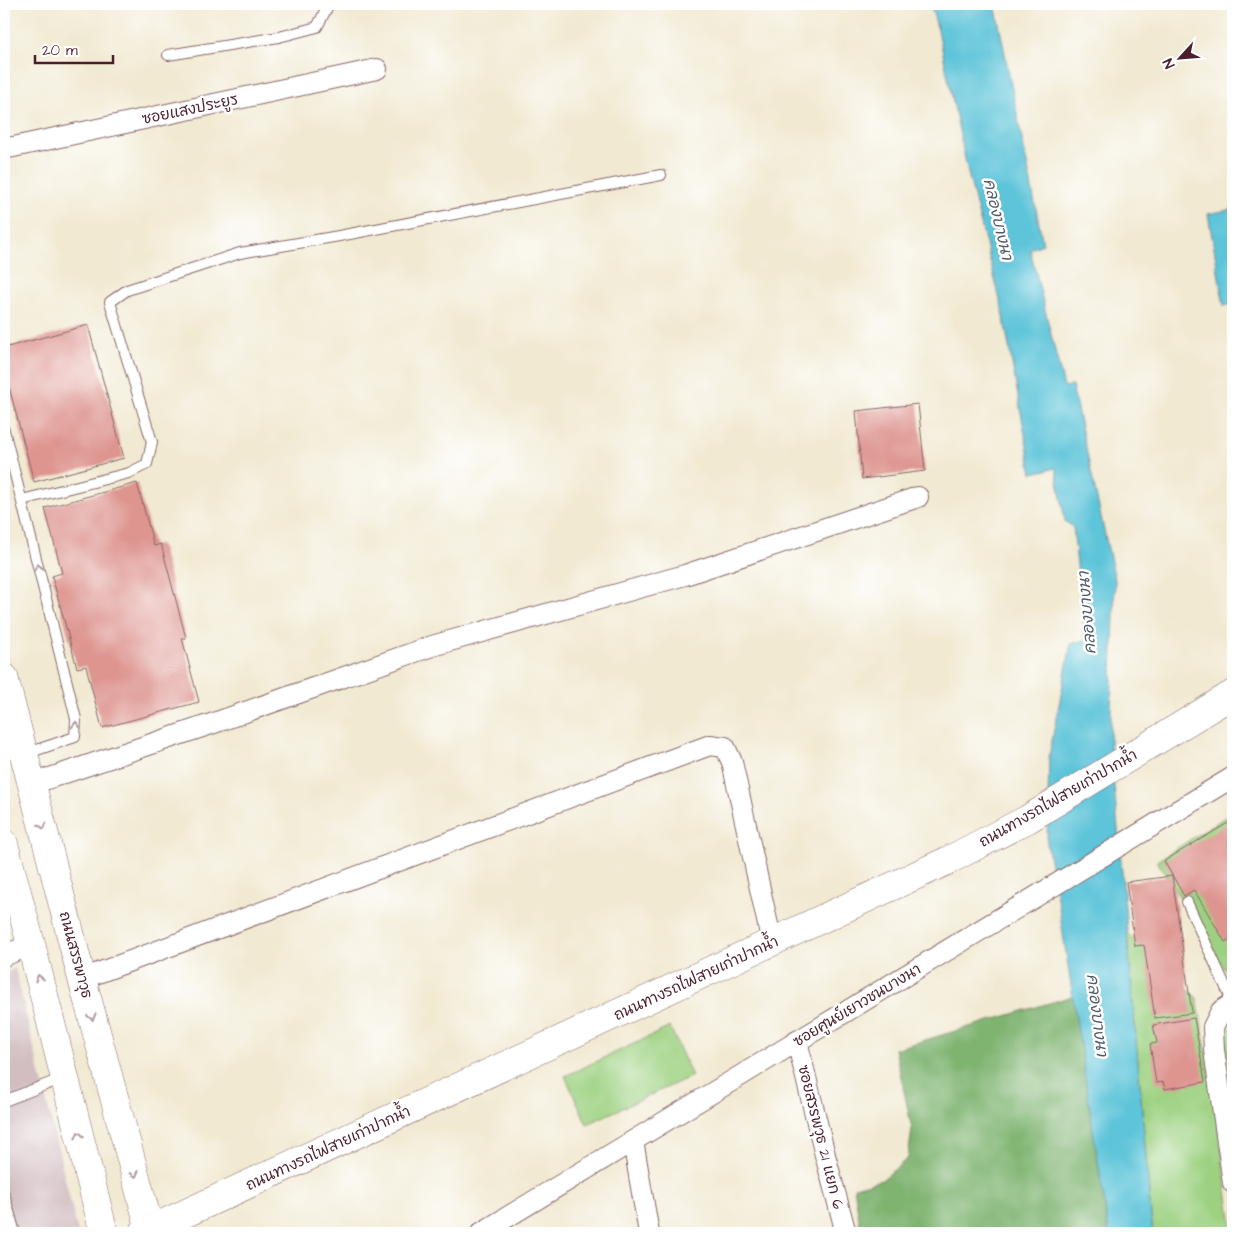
<svg xmlns="http://www.w3.org/2000/svg" width="1237" height="1237" font-family="'Architects Daughter','Playpen Sans Thai',sans-serif">
  <style>
    .industrial { fill: #d2bec1 }
    .green { fill: #9dd181; stroke: #747856 }
    .forest { fill: #7eb36f; stroke: #64694d }
    .water { fill: #5dc4d9; stroke: #547282 }
    .building { fill: #de9590 }
    .lines { fill: none; stroke-linecap: round; stroke-linejoin: round }
    .lane-casing { stroke: #846665; stroke-width: 12 }
    .street-casing { stroke: #846665; stroke-width: 22 }
    .secondary-casing { stroke: #846665; stroke-width: 29 }
    .lane { stroke: #fff; stroke-width: 10 }
    .street { stroke: #fff; stroke-width: 20 }
    .secondary { stroke: #fff; stroke-width: 28 }
    .oneway { stroke: #ae9aa0 }
    .labels { text-anchor: middle; stroke-width: 5; stroke-linejoin: round; paint-order: stroke }
    .street-label { font-size: 15px; fill: #4a1f2b; stroke: #fff }
    .water-label { font-size: 16px; font-style: italic; fill: #515968; stroke: #fff }
  </style>
  <rect width="100%" height="100%" fill="#fff"/>
  <filter id="ink" filterUnits="userSpaceOnUse"><feTurbulence type="fractalNoise" baseFrequency=".02" numOctaves="2"/><feDisplacementMap in="SourceGraphic" scale="10" xChannelSelector="R" yChannelSelector="G"/><feConvolveMatrix kernelMatrix="1 2 1 2 8 2 1 2 1" color-interpolation-filters="sRGB"/></filter>
  <filter id="wash" filterUnits="userSpaceOnUse"><feTurbulence type="fractalNoise" baseFrequency=".0096" numOctaves="4" result="noise"/><feDisplacementMap in="SourceGraphic" scale="20" xChannelSelector="R" yChannelSelector="G"/><feGaussianBlur stdDeviation="1.12" result="paint"/><feColorMatrix in="noise" values="0 0 0 0 0 0 0 0 0 0 0 0 0 0 0 0 0 1.4 0 .05"/><feComposite in="paint" operator="in"/></filter>
  <g filter="url(#wash)">
    <rect width="100%" height="100%" fill="#f1e9d1"/>
    <!-- industrial -->
    <path class="industrial" d="M15,968L78,1233H4V973Z"/>
    <!-- green -->
    <g class="green">
      <path d="M1233,812V983L1157,861Z"/>
      <path d="M1127,933L1197,998L1213,1090L1233,1233H1153L1151,1217Z"/>
      <path d="M1233,1026V1098L1224,1033Z"/>
      <path d="M670,1027L692,1076L587,1124L565,1076Z"/>
    </g>
    <!-- forest -->
    <path class="forest" d="M1073,996L1109,1233H861L854,1187L882,1180L908,1158L912,1129L895,1049Z"/>
    <!-- water -->
    <g class="water">
      <path d="M930,4H995L1043,244L1030,249L1064,387L1072,386L1115,580L1110,743L1123,883L1151,1217L1153,1233H1109L1060,914L1047,843L1049,756L1071,644L1085,640L1073,527L1065,521L1056,468L1032,473L1002,308L968,173L938,30Z"/>
      <path d="M1233,209V304L1224,306L1208,214Z"/>
    </g>
    <g id="blocks">
      <!-- building -->
      <g class="building">
        <path d="M88,325L124,458L34,482L4,368V348Z"/>
        <path d="M918,404L925,471L862,479L856,411Z"/>
        <path d="M137,483L154,546L161,544L186,638H182L199,702L102,728L86,666L77,668L52,576L62,573L45,508Z"/>
        <path d="M1233,820V937L1225,942L1194,890L1184,896L1164,861Z"/>
        <path d="M1172,876L1192,1013L1155,1018L1144,945L1135,946L1126,882Z"/>
        <path d="M1194,1018L1205,1082L1165,1089L1163,1082L1156,1083L1150,1044L1157,1043L1153,1025Z"/>
      </g>
    </g>
  </g>
  <g filter="url(#ink)">
    <use href="#blocks" fill-opacity="0" stroke="#846665" stroke-width="1"/>
    <g class="lines">
      <defs>
        <g id="lane">
          <path d="M168,55L279,37L317,27L328,6L327,4"/>
          <path d="M4,430L76,719L75,737L25,754"/>
          <path d="M22,500L129,473L147,464L152,442L110,302L127,290L240,253L339,236L661,175"/>
          <path d="M1187,902L1233,1003"/>
          <path d="M4,1101L63,1078"/>
          <path d="M4,1194L15,1233"/>
        </g>
        <g id="street">
          <path d="M4,149L377,69"/>
          <path d="M32,784L214,723L432,646L685,575L918,497"/>
          <path d="M4,956L31,944"/>
          <path d="M82,979L710,745L725,747L732,762L772,943"/>
          <path d="M1233,1003L1221,1011L1213,1027L1214,1050L1233,1183"/>
          <path d="M797,1041L825,1155L846,1233"/>
          <path d="M633,1141L649,1233"/>
          <path d="M481,1233L1233,777"/>
        </g>
        <g id="secondary">
          <path d="M4,677L82,979L151,1233"/>
          <path d="M4,844L31,944L104,1233"/>
          <path d="M143,1233L947,861L1028,819L1233,694"/>
        </g>
      </defs>
      <!-- lane casing -->
      <use href="#lane" class="lane-casing"/>
      <!-- street casing -->
      <use href="#street" class="street-casing"/>
      <!-- secondary casing -->
      <use href="#secondary" class="secondary-casing"/>
      <!-- lane -->
      <use href="#lane" class="lane"/>
      <!-- street -->
      <use href="#street" class="street"/>
      <!-- secondary -->
      <use href="#secondary" class="secondary"/>
    </g>
    <!-- one-way arrows -->
    <defs><path id="oneway-chevron" d="M-2-3.5L2.5 0L-2 3.5" fill="none" stroke-width="1.6" stroke-linecap="round" stroke-linejoin="round" transform="scale(1.25)"/></defs>
    <g class="oneway">
      <use href="#oneway-chevron" transform="translate(38 567) rotate(-104)"/>
      <use href="#oneway-chevron" transform="translate(76 725) rotate(-89)"/>
      <use href="#oneway-chevron" transform="translate(43 826) rotate(76)"/>
      <use href="#oneway-chevron" transform="translate(39 978) rotate(-104)"/>
      <use href="#oneway-chevron" transform="translate(92 1017) rotate(75)"/>
      <use href="#oneway-chevron" transform="translate(79 1135) rotate(-104)"/>
      <use href="#oneway-chevron" transform="translate(135 1174) rotate(75)"/>
    </g>
  </g>
  <g class="labels">
    <!-- street labels -->
    <g class="street-label">
      <text transform="translate(190 109) rotate(-12)" y="5">ซอยแสงประยูร</text>
      <text transform="translate(1058 798) rotate(-30)" y="5">ถนนทางรถไฟสายเก่าปากน้ำ</text>
      <text transform="translate(76 955) rotate(75)" y="5">ถนนสรรพาวุธ</text>
      <text transform="translate(696 978) rotate(-25)" y="5">ถนนทางรถไฟสายเก่าปากน้ำ</text>
      <text transform="translate(857 1005) rotate(-31)" y="5">ซอยศูนย์เยาวชนบางนา</text>
      <text transform="translate(821 1137) rotate(76)" y="5">ซอยสรรพวุธ 21 แยก 6</text>
      <text transform="translate(328 1148) rotate(-25)" y="5">ถนนทางรถไฟสายเก่าปากน้ำ</text>
    </g>
    <!-- water labels -->
    <g class="water-label">
      <text transform="translate(999 219) rotate(77)" y="6">คลองบางนา</text>
      <text transform="translate(1086 613) rotate(-95)" y="6">คลองบางนา</text>
      <text transform="translate(1098 1015) rotate(83)" y="6">คลองบางนา</text>
    </g>
  </g>
  <!-- margin -->
  <rect width="1237" height="1237" fill="none" stroke="#fff" stroke-width="20"/>
  <!-- north arrow -->
  <g transform="translate(1180 58) rotate(244)" stroke="#ffffff" stroke-width="4" paint-order="stroke">
  <path d="M0-4L9 19L0 12L-9 19Z" fill="#4a1f2b"/>
  <text y="-8" font-size="14" font-weight="bold" text-anchor="middle" fill="#4a1f2b">N</text>
  </g>
  <!-- scale -->
  <path d="M35 55v8h78v-8" fill="none" stroke="#4a1f2b" stroke-width="2.5"/>
  <text x="42" y="55" font-size="15" fill="#4a1f2b" stroke="#ffffff" stroke-width="4" paint-order="stroke">20 m</text>
</svg>
